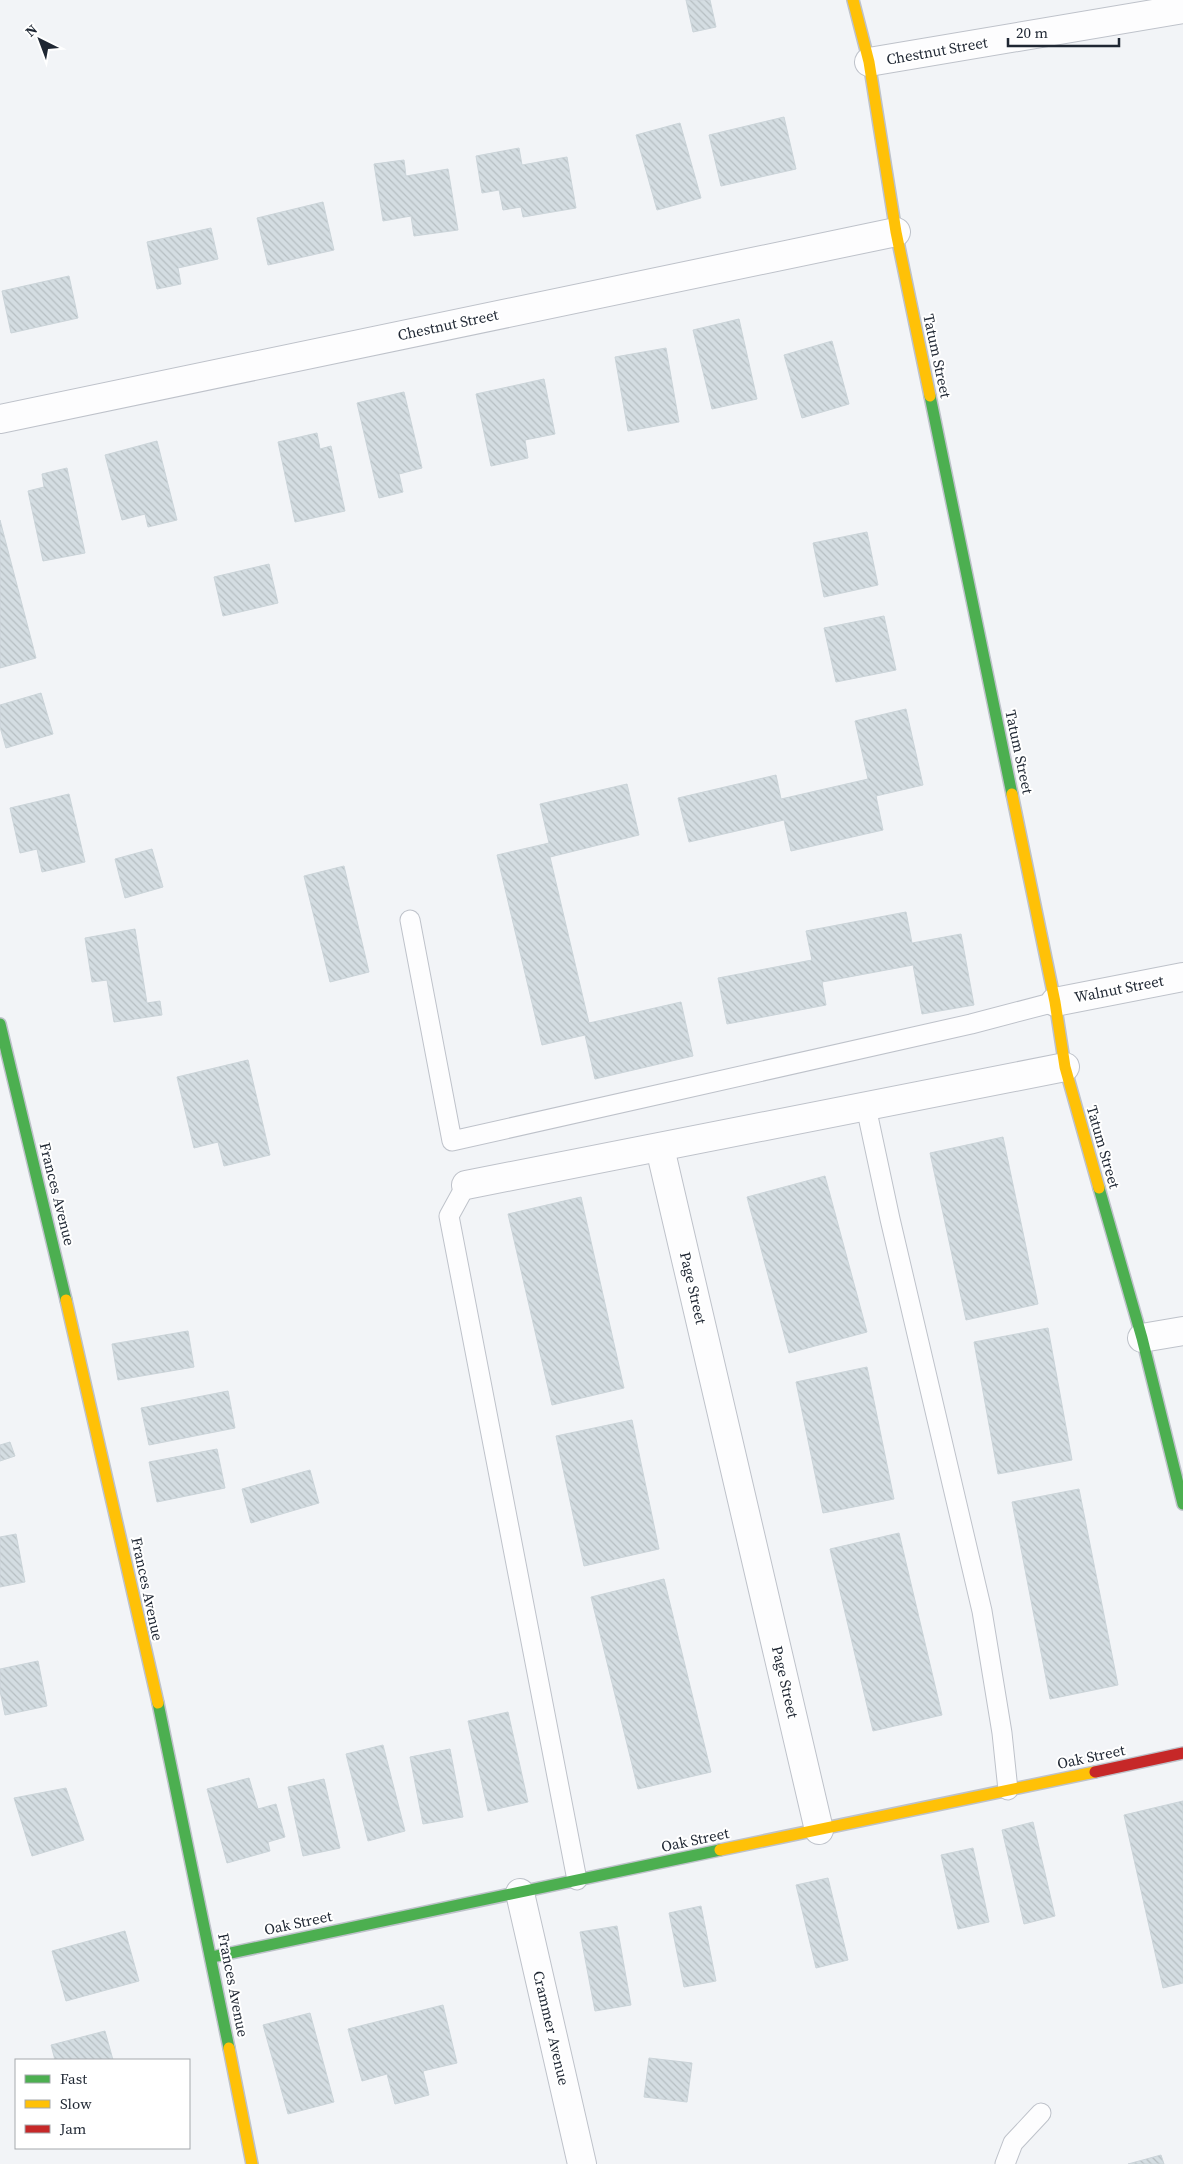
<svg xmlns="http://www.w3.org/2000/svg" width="1183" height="2164" font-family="'Source Serif 4',serif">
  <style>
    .building { fill: url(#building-back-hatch); stroke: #cbd4d9 }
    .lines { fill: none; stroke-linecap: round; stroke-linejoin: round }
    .lane-casing { stroke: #bec2ca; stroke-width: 21 }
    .street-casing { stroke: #bec2ca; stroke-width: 30 }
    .fast-casing { stroke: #bec2ca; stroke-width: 14 }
    .slow-casing { stroke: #bec2ca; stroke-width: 14 }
    .jam-casing { stroke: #bec2ca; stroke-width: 14 }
    .lane { stroke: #fdfdfe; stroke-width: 19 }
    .street { stroke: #fdfdfe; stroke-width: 28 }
    .fast { stroke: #4caf50; stroke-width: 11 }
    .slow { stroke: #ffc107; stroke-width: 11 }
    .jam { stroke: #c62828; stroke-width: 11 }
    .labels { text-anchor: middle; stroke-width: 4; stroke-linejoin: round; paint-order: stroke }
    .street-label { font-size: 15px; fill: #1f2733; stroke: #fff }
  </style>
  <defs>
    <pattern id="building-back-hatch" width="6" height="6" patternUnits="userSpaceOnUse" patternTransform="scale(1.25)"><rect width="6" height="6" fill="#d4dde2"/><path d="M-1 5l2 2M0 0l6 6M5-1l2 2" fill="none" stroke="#b6bec2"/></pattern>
  </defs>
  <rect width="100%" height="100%" fill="#f2f4f7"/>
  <!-- building -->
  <g class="building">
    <path d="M686,0H710L716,27L693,32Z"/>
    <path d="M784,117L796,169L721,186L709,135Z"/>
    <path d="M680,123L701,198L657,210L636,135Z"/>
    <path d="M519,148L522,165L567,157L576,208L523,217L521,207L503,210L499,190L482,193L476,156Z"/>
    <path d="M404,160L406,176L448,169L458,230L414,236L411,216L383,221L374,164Z"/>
    <path d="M323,202L334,250L268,265L257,218Z"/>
    <path d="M211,228L218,259L178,268L181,284L157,289L147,242Z"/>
    <path d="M69,276L78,318L11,333L2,291Z"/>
    <path d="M739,319L757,399L712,409L693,330Z"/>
    <path d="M832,341L849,404L802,418L784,355Z"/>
    <path d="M666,348L679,422L628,431L615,357Z"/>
    <path d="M544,379L555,434L525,440L528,458L491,466L476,394Z"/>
    <path d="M404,392L422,468L399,474L403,492L379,498L357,403Z"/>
    <path d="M317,433L320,449L331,446L345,511L295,522L278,442Z"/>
    <path d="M157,441L177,520L148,527L145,514L122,520L105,455Z"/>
    <path d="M67,468L85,553L43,561L28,491L44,487L42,474Z"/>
    <path d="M0,520L36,658L0,668Z"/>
    <path d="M867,532L878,585L824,597L813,543Z"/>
    <path d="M269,564L278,603L223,616L214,577Z"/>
    <path d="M884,616L896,670L836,682L824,628Z"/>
    <path d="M41,693L53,734L6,748L0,727V705Z"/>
    <path d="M906,709L923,785L876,796L883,830L791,851L784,820L689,842L678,798L776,775L781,799L868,779L855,721Z"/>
    <path d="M627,784L639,835L550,857L589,1023L681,1002L693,1056L595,1079L585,1035L542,1045L497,855L549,843L540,804Z"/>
    <path d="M69,794L85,862L42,872L37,849L20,853L10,808Z"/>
    <path d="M152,849L163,887L125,898L115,859Z"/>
    <path d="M344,866L369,972L330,982L304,876Z"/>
    <path d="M906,912L912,943L961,934L974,1005L922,1014L913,965L822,982L826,1005L727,1024L718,978L812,960L806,931Z"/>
    <path d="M135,929L147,1003L160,1001L162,1015L114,1022L107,980L92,982L85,938Z"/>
    <path d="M248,1060L270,1155L224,1166L218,1142L194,1148L177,1077Z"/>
    <path d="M1003,1137L1038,1304L966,1320L930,1153Z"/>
    <path d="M825,1176L867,1332L789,1353L747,1197Z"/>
    <path d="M581,1197L624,1388L552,1405L508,1214Z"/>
    <path d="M1048,1328L1072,1460L998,1474L974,1342Z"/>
    <path d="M188,1331L194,1367L118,1380L112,1344Z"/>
    <path d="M867,1367L894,1499L823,1513L796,1382Z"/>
    <path d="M228,1391L235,1428L149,1445L141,1408Z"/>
    <path d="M632,1420L659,1549L584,1566L556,1436Z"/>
    <path d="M10,1442L15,1456L0,1461V1445Z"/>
    <path d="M217,1449L225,1488L157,1502L149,1462Z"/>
    <path d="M310,1470L319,1503L251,1523L242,1489Z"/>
    <path d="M1079,1489L1118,1685L1050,1699L1012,1502Z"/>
    <path d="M899,1533L942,1715L873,1731L830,1549Z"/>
    <path d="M16,1534L25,1582L0,1587V1537Z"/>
    <path d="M664,1579L711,1772L638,1789L591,1597Z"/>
    <path d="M38,1661L47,1706L5,1715L0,1691V1669Z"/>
    <path d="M508,1712L528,1802L488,1811L468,1721Z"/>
    <path d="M383,1745L405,1831L368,1841L346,1754Z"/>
    <path d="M450,1749L463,1817L423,1824L410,1757Z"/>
    <path d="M249,1778L258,1809L276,1804L285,1837L268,1842L270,1851L227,1863L207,1789Z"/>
    <path d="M324,1779L340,1848L303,1856L288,1787Z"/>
    <path d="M66,1788L84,1840L32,1856L14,1798Z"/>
    <path d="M1183,1801V1983L1163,1988L1124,1815Z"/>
    <path d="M1033,1822L1055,1916L1024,1924L1002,1830Z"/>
    <path d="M973,1848L989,1922L958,1929L941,1855Z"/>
    <path d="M828,1878L848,1960L816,1968L796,1885Z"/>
    <path d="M701,1906L716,1981L684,1987L669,1913Z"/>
    <path d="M617,1926L631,2005L595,2011L580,1932Z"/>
    <path d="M125,1931L139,1981L66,2001L52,1951Z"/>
    <path d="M443,2005L457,2063L423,2071L429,2095L395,2104L387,2074L362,2081L348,2029Z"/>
    <path d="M310,2013L334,2102L288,2114L263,2025Z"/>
    <path d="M105,2031L113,2060H55L51,2045Z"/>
    <path d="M649,2058L692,2063L687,2102L644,2097Z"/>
    <path d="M1161,2155L1164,2164H1128Z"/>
  </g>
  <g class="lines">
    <defs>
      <g id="lane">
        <path d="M410,920L452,1141L971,1024L1055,1002"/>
        <path d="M866,1107L890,1219L982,1611L1002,1733L1008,1790"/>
        <path d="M466,1185L449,1216L577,1880"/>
        <path d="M1005,2164L1013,2143L1041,2113"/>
      </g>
      <g id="street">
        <path d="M869,62L1183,9"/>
        <path d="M0,419L896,232"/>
        <path d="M1055,1002L1183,977"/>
        <path d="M660,1148L819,1830"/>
        <path d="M466,1185L1065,1067"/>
        <path d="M1142,1338L1183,1331"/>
        <path d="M520,1893L582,2164"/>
      </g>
      <g id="fast">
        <path d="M930,396L1012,794"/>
        <path d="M0,1024L66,1300"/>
        <path d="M1099,1188L1142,1338L1183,1504"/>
        <path d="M158,1703L229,2048"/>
        <path d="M212,1957L720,1850"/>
      </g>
      <g id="slow">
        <path d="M853,0L869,62L896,232L930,396"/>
        <path d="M1012,794L1055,1002L1065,1067L1099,1188"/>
        <path d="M66,1300L158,1703"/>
        <path d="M720,1850L1095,1772"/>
        <path d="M229,2048L252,2164"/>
      </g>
      <path id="jam" d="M1095,1772L1183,1753"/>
    </defs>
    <!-- lane casing -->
    <use href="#lane" class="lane-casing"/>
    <!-- street casing -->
    <use href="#street" class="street-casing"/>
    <!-- fast casing -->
    <use href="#fast" class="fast-casing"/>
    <!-- slow casing -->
    <use href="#slow" class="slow-casing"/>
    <!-- jam casing -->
    <use href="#jam" class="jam-casing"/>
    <!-- lane -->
    <use href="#lane" class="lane"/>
    <!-- street -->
    <use href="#street" class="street"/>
    <!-- fast -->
    <use href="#fast" class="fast"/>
    <!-- slow -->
    <use href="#slow" class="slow"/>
    <!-- jam -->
    <use href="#jam" class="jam"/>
  </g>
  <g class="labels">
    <!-- street labels -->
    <g class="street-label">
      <text transform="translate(937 51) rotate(-10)" y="5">Chestnut Street</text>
      <text transform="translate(448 325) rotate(-12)" y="5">Chestnut Street</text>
      <text transform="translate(937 356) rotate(78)" y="5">Tatum Street</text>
      <text transform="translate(1019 752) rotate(78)" y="5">Tatum Street</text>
      <text transform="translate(1119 989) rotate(-11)" y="5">Walnut Street</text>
      <text transform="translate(1103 1147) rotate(74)" y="5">Tatum Street</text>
      <text transform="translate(57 1194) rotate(76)" y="5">Frances Avenue</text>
      <text transform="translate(693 1288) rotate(77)" y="5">Page Street</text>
      <text transform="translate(147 1589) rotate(78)" y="5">Frances Avenue</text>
      <text transform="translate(785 1682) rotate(77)" y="5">Page Street</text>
      <text transform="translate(1091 1757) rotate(-12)" y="5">Oak Street</text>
      <text transform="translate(695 1840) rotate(-12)" y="5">Oak Street</text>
      <text transform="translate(298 1923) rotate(-12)" y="5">Oak Street</text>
      <text transform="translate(233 1985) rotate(79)" y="5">Frances Avenue</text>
      <text transform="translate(551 2028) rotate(77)" y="5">Crammer Avenue</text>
    </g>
  </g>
  <!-- legend -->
  <rect x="15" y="2059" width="175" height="90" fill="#ffffff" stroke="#a5a9ad"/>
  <rect x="25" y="2075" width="25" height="8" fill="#4caf50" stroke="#a5a9ad"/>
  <text x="60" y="2084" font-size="15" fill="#1f2733">Fast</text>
  <rect x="25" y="2100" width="25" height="8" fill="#ffc107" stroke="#a5a9ad"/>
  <text x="60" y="2109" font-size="15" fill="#1f2733">Slow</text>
  <rect x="25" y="2125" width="25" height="8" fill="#c62828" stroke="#a5a9ad"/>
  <text x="60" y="2134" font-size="15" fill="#1f2733">Jam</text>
  <!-- north arrow -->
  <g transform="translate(40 40) rotate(318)" stroke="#ffffff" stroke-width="4" paint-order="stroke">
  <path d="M0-4L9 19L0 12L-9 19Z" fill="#1f2733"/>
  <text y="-8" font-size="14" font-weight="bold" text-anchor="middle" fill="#1f2733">N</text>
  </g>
  <!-- scale -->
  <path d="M1008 38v8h111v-8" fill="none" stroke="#1f2733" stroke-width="2.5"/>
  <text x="1016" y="38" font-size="15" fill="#1f2733" stroke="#ffffff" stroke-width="4" paint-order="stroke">20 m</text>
</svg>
